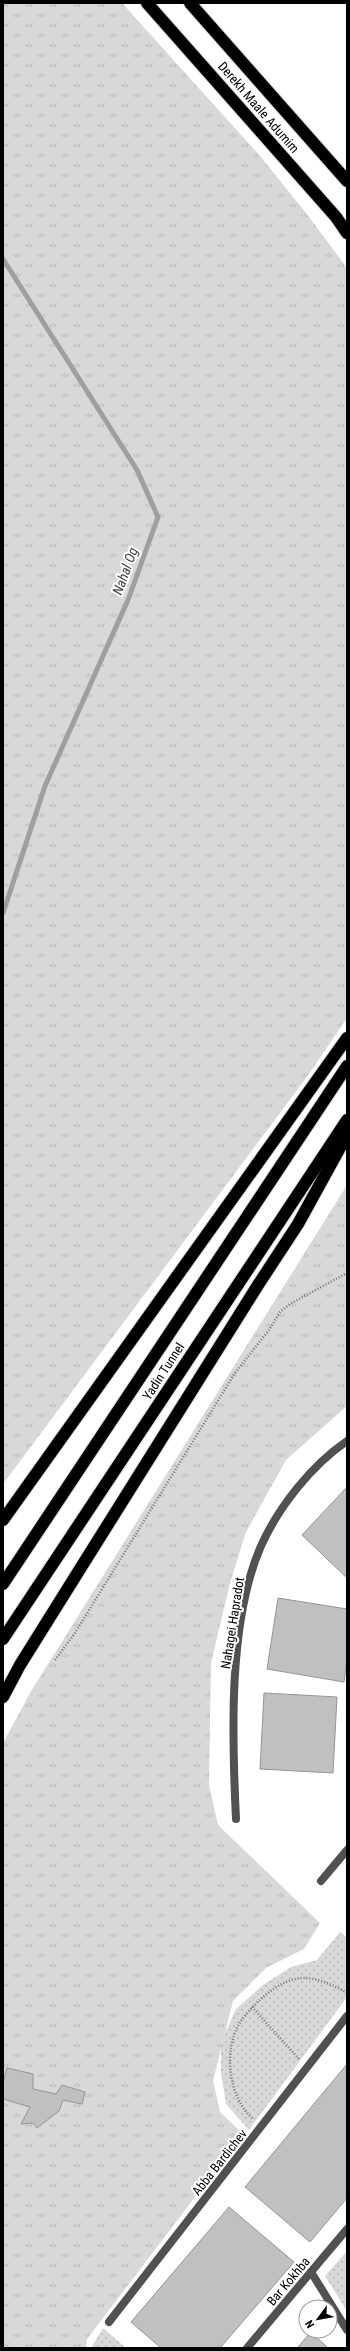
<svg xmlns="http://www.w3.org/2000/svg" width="350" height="2351" font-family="'Roboto Condensed',sans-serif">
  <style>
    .grass { fill: url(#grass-tufts) }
    .park { fill: url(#park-dots) }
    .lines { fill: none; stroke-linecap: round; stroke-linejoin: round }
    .stream { stroke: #9f9f9f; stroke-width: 5 }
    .building { fill: #c0c0c0; stroke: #959595 }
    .highway-casing { stroke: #dbdbdb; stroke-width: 14 }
    .path { stroke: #737373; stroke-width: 2.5; stroke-dasharray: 1 2; stroke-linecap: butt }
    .lane { stroke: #515151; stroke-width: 8 }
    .street { stroke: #515151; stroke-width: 8 }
    .highway { stroke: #000; stroke-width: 12 }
    .labels { text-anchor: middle; stroke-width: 4; stroke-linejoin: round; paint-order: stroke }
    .street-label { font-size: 13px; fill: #000; stroke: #fff }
    .water-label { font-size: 14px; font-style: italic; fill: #404040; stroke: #fff }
  </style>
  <defs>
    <pattern id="grass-tufts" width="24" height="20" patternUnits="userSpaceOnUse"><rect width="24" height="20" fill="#d8d8d8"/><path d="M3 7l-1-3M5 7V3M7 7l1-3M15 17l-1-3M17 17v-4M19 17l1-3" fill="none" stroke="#b8b8b8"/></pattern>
    <pattern id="park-dots" width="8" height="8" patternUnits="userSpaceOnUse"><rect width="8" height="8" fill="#d8d8d8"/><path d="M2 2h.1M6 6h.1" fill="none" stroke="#b8b8b8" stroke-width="1.8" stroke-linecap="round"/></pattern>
  </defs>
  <rect width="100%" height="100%" fill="#fff"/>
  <!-- grass -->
  <g class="grass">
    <path d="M3,3H122L260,156L306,213L347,268V1018L309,1074L3,1484Z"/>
    <path d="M347,1185V1406L286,1460L246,1532L230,1583L211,1663L209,1785L218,1825L320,1923L304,1949L266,1968L233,2001L213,2081L220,2112L243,2134L87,2339L86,2348H3V1743L30,1693Z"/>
  </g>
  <!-- park -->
  <g class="park">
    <path d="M340,1932L347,1938V1997L249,2130L226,2104L221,2073V2042L236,2009L263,1985L291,1967L317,1960Z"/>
    <path d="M347,2251V2311L325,2276Z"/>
    <path d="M103,2328L126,2348H91Z"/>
  </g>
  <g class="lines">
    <!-- stream -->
    <path class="stream" d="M3,259L137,470L158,517L128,600L45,786L3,913"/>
  </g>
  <!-- building -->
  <g class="building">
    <path d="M347,1487V1578L302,1535Z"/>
    <path d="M278,1598L347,1609V1659L344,1682L267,1669Z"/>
    <path d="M264,1693L337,1697L333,1773L260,1769Z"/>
    <path d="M347,2064V2198L310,2242L245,2187Z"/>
    <path d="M7,2068L33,2074V2089L56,2094L62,2085L85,2092L82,2104L63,2100L59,2111L37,2128L33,2123L21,2124L30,2107L3,2099V2082Z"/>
    <path d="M229,2207L294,2262L220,2348H161L131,2322Z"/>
    <path d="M311,2332L328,2348H297Z"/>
  </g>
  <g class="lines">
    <defs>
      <g id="highway">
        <path d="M147,3L336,217L347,233"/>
        <path d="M190,3L347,181"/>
        <path d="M3,1520L347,1038"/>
        <path d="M3,1584L347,1066"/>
        <path d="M3,1639L347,1120"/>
        <path d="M3,1697L20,1665L80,1569L258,1285L298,1224L347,1135"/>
      </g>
    </defs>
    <!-- highway casing -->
    <use href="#highway" class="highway-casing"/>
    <!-- path -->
    <g class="path">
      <path d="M55,1660L75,1633L235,1373L269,1330L280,1312L290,1304L347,1273"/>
      <path d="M252,2007L299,2059"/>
      <path d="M252,2118C229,2097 223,2052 239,2024C245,2015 253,2006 261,1999C273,1988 288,1978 304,1978C317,1978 336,1986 347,1993"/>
    </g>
    <!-- lane -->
    <g class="lane">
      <path d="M321,1881L347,1850"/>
      <path d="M311,2272L347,2330"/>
    </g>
    <!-- street -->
    <g class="street">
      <path d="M236,1819C232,1737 228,1621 261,1546C279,1506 312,1465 347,1441"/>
      <path d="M109,2322L347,2016"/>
      <path d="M247,2348L347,2229"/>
    </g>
    <!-- highway -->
    <use href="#highway" class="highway"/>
  </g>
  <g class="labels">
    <!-- street labels -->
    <g class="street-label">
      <text transform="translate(259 107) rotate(49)" y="5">Derekh Maale Adumim</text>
      <text transform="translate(163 1371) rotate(-57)" y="5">Yadin Tunnel</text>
      <text transform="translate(232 1623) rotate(-81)" y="5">Nahagei Hapradot</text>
      <text transform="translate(219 2162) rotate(-52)" y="5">Abba Bardichev</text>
      <text transform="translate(288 2281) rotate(-50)" y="5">Bar Kokhba</text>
    </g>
    <!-- water labels -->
    <g class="water-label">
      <text transform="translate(125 571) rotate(-70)" y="5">Nahal Og</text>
    </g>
  </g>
  <!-- border -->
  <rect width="350" height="2351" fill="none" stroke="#000000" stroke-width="8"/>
  <!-- north arrow -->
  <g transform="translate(318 2319) rotate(238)"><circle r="19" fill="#ffffff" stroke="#999999"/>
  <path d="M0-3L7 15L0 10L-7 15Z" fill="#000000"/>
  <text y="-6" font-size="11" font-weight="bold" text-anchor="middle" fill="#000000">N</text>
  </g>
</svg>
